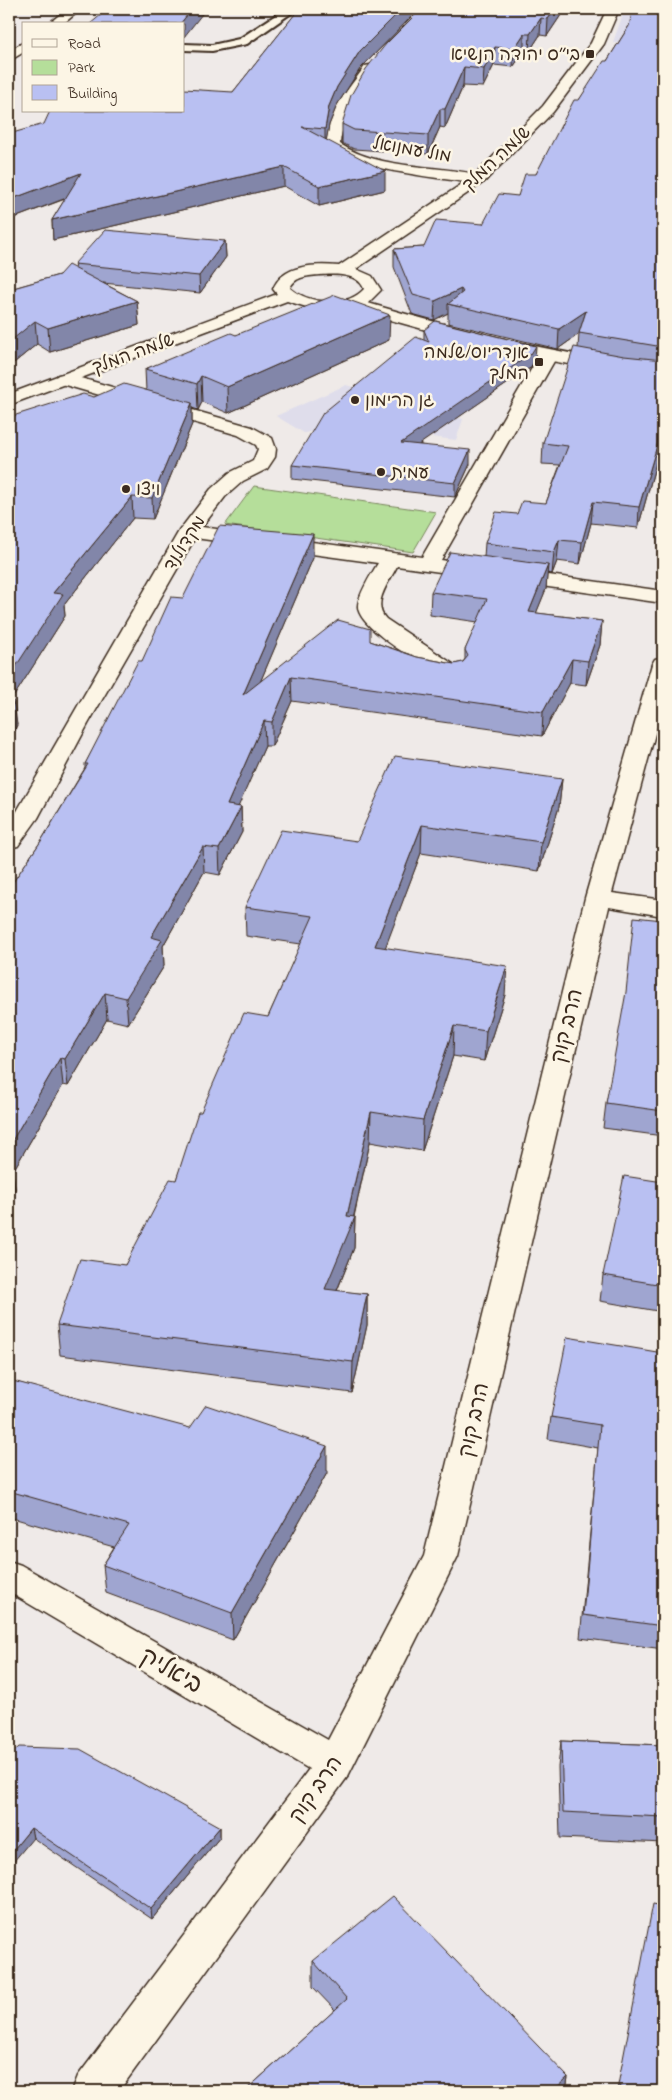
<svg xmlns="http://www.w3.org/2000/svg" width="672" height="2100" font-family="'Indie Flower','Playpen Sans Hebrew',sans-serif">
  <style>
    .built { fill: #dfddeb }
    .green { fill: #b5de9a; stroke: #78845c }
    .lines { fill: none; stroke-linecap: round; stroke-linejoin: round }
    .lane-casing { stroke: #3b2a1e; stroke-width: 4 }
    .street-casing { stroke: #3b2a1e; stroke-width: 3 }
    .secondary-casing { stroke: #3b2a1e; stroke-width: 3 }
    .lane { fill: #fcf5e5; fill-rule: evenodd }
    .street { fill: #fcf5e5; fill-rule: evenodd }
    .secondary { fill: #fcf5e5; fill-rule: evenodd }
    .wall { fill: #9fa5d0; stroke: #3b2a1e }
    .shaded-wall { fill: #8286a9; stroke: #3b2a1e }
    .building { fill: #b9c0f2; stroke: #3b2a1e }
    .poi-dot { fill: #3b2a1e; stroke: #fcf5e5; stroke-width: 2 }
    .labels { text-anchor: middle; stroke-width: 5; stroke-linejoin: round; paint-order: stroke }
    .far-poi-label { font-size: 18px; fill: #3b2a1e; stroke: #fcf5e5; text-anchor: start }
    .far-street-label { font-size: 18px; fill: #3b2a1e; stroke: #fcf5e5 }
    .street-label { font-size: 21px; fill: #3b2a1e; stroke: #fcf5e5 }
    .near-street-label { font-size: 25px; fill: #3b2a1e; stroke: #fcf5e5 }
  </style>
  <rect width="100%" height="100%" fill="#efeae8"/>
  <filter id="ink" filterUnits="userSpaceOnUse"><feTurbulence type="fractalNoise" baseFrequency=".02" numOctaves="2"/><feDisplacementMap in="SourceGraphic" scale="10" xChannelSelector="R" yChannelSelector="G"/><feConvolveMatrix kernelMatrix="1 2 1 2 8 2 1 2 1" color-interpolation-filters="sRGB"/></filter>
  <g filter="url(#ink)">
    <!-- built -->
    <g class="built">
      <path d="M625,9H663V45L613,42Z"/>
      <path d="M346,385L463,419L456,440L340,426L304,433L276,416Z"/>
    </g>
    <!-- green -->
    <path class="green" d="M254,486L436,512L413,552L225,525Z"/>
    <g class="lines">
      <defs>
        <path id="lane" d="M285,9H297L247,44L212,51L184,50V44L212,45L239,39Z"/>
        <g id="street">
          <path d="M370,65L377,69C361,93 342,115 340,144C382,171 438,164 484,176L487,179L484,182L479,184C457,180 328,167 326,144C323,116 350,88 365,66Z"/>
          <path d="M548,351L554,352L557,356L441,560L663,591V603L397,566C389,583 371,603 386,619L459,668L465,679L462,684L454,686L446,684L442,677C423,664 357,628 358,606C358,595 372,573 378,563L195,538L88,724L38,818L18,846L9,848V825L179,531L211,489L229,473L253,461L258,449L256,445L238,435L58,383L55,379L58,375L64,374L70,375L252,427L272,438L276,449L275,457L267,469L243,481L225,497L202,527L422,557L539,356L542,352Z"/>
          <path d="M663,657V704L612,893L663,900V916L609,907L458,1556L348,1776L119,2091H72L78,2076L309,1769L9,1592V1561L21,1565L328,1740L424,1556L585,898L652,664L655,659Z"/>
        </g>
        <g id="secondary">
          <path d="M67,9H81L63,24H48Z"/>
          <path d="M607,9H619L604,44L553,112L484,182L356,269L372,276L381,290L368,303C466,332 562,355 663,368V378L624,374L546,360L462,340L351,309L328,311L313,309L287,301L9,405V394L277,294L273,289C283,264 315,264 339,266L474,176L543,106L591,43ZM320,275C334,274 359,273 364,289C347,308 308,304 290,288C295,276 309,276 320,275Z"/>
          <path d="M24,42V52L9,61V51Z"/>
        </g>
      </defs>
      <!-- lane casing -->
      <use href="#lane" class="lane-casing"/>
      <!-- street casing -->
      <use href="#street" class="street-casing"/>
      <!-- secondary casing -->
      <use href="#secondary" class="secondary-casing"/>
      <!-- lane -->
      <use href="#lane" class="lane"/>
      <!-- street -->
      <use href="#street" class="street"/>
      <!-- secondary -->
      <use href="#secondary" class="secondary"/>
    </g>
    <!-- wall -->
    <g class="wall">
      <path d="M256,9H282L279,11Z"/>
      <path d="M295,9H419L360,69L337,105L329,125L326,140L385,190L319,206L284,186L53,240L52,220L65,199L9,220L233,92L296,13L295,12Z"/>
      <path d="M421,9H565L547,36L540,35L529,52H524L513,67L494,65L483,87L463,86L445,128L440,127L428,154L354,149L342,143V124Z"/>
      <path d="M663,9V438L638,528L591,523L580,564L557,561L552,574L547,573L546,589L536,613L602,621L600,645L586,685L570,683L542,736L292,701L272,746H265L238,806L241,807L242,832L220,875L204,872L163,946L164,966L128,1024L107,1019L68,1086L63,1085L13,1171L15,1189L9,1200V888L41,841L85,768V764L142,661L183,598L313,558L260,682L370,641L417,657L454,664L463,662L465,659V650L478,622L430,615L431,592L484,557L485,543L517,514L546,503L560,465L542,464L543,443L578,348L579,334L558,349L448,323V313L434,320L412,314L394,267V249L424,247L483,224L518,196L536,174L579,100L607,61L629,26L635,13Z"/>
      <path d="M225,241L226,257L200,293L103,283L137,301L139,325L50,352L37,344L15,362L9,364V288L10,289L59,275L75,269L74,264Z"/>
      <path d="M424,330L535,360L530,368L419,444L470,464L455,497L292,479V465L424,340Z"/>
      <path d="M236,335L389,340L228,413L202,402L198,410L192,408V424L153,519L133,518L64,605L65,616L12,699L17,725L9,741V420L94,397L146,391L145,369Z"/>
      <path d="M562,779L559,807L539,871L421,853L385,947L505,995L484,1061L453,1056L422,1151L370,1142L354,1217H355L354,1248L337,1291L367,1294V1325L352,1393L60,1355L57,1325L125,1265L176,1180L201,1112L268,1017L301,944L246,936L245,907L357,841Z"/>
      <path d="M663,920V1136L603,1128L606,1103Z"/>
      <path d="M663,1182V1312L600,1301L603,1275Z"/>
      <path d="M663,1353V1650L656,1648L580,1638L598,1448L548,1439L551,1417Z"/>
      <path d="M9,1380L327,1473L233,1640L106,1593L103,1565L114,1547L9,1517Z"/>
      <path d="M561,1741L663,1745V1843L560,1838L558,1767Z"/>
      <path d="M9,1756L220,1827V1837L152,1919L33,1838Z"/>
      <path d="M313,1961L568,2077L566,2091H245L335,2010L313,1987Z"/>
      <path d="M618,2085L663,2091H617Z"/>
    </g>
    <!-- shaded-wall -->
    <g class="shaded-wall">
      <path d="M192,9H206L184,37V24H180Z"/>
      <path d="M402,9H419L360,69L337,105L329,125L325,148V129L329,106L337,87L360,51Z"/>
      <path d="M555,9H565L547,36L548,19Z"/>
      <path d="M541,18L540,35L529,52L530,34Z"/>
      <path d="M524,34V52L513,67L514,49Z"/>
      <path d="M495,47L494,65L483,87L484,69Z"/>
      <path d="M464,67L463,86L445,128V109Z"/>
      <path d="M440,109V127L428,154V135Z"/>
      <path d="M284,167V186L53,240L52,220Z"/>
      <path d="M385,171V190L319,206V186Z"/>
      <path d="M81,173L82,192L9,220V200Z"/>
      <path d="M225,241L226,257L200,293L199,276Z"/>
      <path d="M461,289L460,307L448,304V313L434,320L435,301Z"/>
      <path d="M137,301L139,325L50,352L48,328Z"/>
      <path d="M586,311L579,334L558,349L559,329Z"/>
      <path d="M390,315L389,340L228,413L227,387Z"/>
      <path d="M35,321L37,344L15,362L9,364V340Z"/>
      <path d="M536,346L535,360L530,368L401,457V443Z"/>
      <path d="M201,376L202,402L198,410L197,384Z"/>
      <path d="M192,403V424L153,519L152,498Z"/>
      <path d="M663,425V438L638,528L639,507Z"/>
      <path d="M470,450V464L455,497V483Z"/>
      <path d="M132,497L133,518L64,605L65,616L9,704V677L53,593Z"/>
      <path d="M593,502L591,523L580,564L582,542Z"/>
      <path d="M313,534V558L244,720L243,695Z"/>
      <path d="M559,540L557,561L552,574L554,552Z"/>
      <path d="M548,565L546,589L527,636L529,612Z"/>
      <path d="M602,621L600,645L586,685L588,661Z"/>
      <path d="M572,659L570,683L542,736L543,712Z"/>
      <path d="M291,677L292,701L272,746V722Z"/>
      <path d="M14,702L17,725L9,741V713Z"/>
      <path d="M264,721L265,746L228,830L227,805Z"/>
      <path d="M562,779L559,807L539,871L541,842Z"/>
      <path d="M241,807L242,832L220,875L219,849Z"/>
      <path d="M422,825L421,853L375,975V946Z"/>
      <path d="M203,847L204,872L163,946L164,966L128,1024L126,998L151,937Z"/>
      <path d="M507,966L505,995L484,1061L486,1031Z"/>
      <path d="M105,993L107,1019L68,1086L65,1059Z"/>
      <path d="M454,1026L453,1056L422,1151L423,1120Z"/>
      <path d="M60,1058L63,1085L13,1171L15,1189L9,1200V1146Z"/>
      <path d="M371,1112L370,1142L352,1224L355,1217L354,1248L325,1320V1289L347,1216Z"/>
      <path d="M367,1294V1325L352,1393L353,1362Z"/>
      <path d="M327,1446V1473L233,1640L232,1613Z"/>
      <path d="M220,1827V1837L152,1919L151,1909Z"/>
      <path d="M31,1828L33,1838L9,1867V1855Z"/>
      <path d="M568,2077L566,2091H553Z"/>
    </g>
    <!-- building -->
    <g class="building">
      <path d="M108,9H192L180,24H90Z"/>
      <path d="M299,9H402L360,51L337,87L329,106L325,129L302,127L385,171L319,186L284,167L52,220L81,173L9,200V134L44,124L50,111H184V89L233,92Z"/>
      <path d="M421,9H555L548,19L541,18L530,34H524L514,49L495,47L484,69L464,67L445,109H440L428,135L354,130L342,124L351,95L366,69L386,44Z"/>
      <path d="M637,9H663V347L579,333L586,311L559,329L448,304L463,292L461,289L435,301L413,295L394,249L424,247L436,220L483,224L499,194L518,196L525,174H536L574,100H579L604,61H607L629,26L632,13H635Z"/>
      <path d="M105,230L225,241L199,276L74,264Z"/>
      <path d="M68,265L137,301L48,328L35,321L13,339L9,340V288L10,289L59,275Z"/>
      <path d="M335,295L390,315L227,387L201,376L197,384L145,369L231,333L236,335Z"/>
      <path d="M435,321L536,346L531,354L401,443L470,450L455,483L292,465L323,413L416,337L429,342L424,330Z"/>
      <path d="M574,347L624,356L663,360V425L639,507L593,502L582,542L559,540L554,552L485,543L496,512L517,514L522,501L546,503L568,446L543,443Z"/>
      <path d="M124,384L192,403L152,498L132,497L53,593L63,594L9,677V420L16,415L83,394L94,397Z"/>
      <path d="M219,526L313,534L243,695L338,620L370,629V641L417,657L454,664L463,662L468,656L465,650L487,599L431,592L450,552L548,565L529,612L602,621L588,661L572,659L543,712L291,677L272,722L264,721L227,805L241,807L219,849L203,847L151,937L162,940L126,998L105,993L65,1059L60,1058L9,1146V888L41,841L88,764H85L138,661H142L171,597L183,598Z"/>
      <path d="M9,696L14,702L9,713Z"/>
      <path d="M395,756L562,779L541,842L422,825L375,946L507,966L486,1031L454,1026L423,1120L371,1112L347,1216L355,1217L325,1289L367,1294L353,1362L57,1325L80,1259L125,1265L170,1179L176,1180L198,1112H201L244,1013L268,1017L313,916L245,907L281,830L357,841Z"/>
      <path d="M634,917L663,920V1111L606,1103L626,992Z"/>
      <path d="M624,1176L663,1182V1285L603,1275Z"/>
      <path d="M567,1337L663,1353V1626L583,1615L600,1425L551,1417Z"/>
      <path d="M9,1380L190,1428L206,1405L327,1446L232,1613L103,1565L129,1525L9,1491Z"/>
      <path d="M561,1741L663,1745V1817L563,1812Z"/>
      <path d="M19,1747L80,1749L220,1827L151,1909L31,1828L9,1855V1756Z"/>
      <path d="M393,1896L568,2077L553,2091H245L347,1999L313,1961Z"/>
      <path d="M653,1904L663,1906V2091H627L618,2085Z"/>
    </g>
  </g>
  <!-- markers -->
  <g class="poi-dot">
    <rect x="585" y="49" width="10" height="10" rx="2.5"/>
    <rect x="534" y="357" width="10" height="10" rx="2.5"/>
    <circle cx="355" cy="400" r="5"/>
    <circle cx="381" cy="472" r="5"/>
    <circle cx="126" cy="489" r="5"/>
  </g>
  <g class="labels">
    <!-- far-poi labels -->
    <g class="far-poi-label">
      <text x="580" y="60" text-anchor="end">בי״ס יהודה הנשיא</text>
      <text x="529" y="358" text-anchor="end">אנדריוס/שלמה<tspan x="529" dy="21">המלך</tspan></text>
      <text x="365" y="406">גן הרימון</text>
      <text x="391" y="478">עמית</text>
      <text x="136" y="495">ויצו</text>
    </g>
    <!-- far-street labels -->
    <g class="far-street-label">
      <text transform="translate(412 149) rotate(10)" y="6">מול עמנואל</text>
      <text transform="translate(496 158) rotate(-43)" y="6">שלמה המלך</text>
      <text transform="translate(133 353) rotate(-20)" y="6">שלמה המלך</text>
      <text transform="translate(184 543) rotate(-57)" y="6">מקדולנד</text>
    </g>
    <!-- street labels -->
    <g class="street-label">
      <text transform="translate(566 1026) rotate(-76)" y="7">הרב קוק</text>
      <text transform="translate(473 1420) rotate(-77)" y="7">הרב קוק</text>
      <text transform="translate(315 1789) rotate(-55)" y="7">הרב קוק</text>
    </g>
    <!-- near-street labels -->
    <g class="near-street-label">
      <text transform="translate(172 1669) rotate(30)" y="9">ביאליק</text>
    </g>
  </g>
  <!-- margin -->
  <rect width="672" height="2100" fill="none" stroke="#fcf5e5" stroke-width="30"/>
  <rect x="15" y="15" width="642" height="2070" fill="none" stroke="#3b2a1e" stroke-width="2" filter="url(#ink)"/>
  <!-- legend -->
  <rect x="22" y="22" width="162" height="90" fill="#fcf5e5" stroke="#afa495"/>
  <rect x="32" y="39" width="25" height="8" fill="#fcf5e5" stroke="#afa495"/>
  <text x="68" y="48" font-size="15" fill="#3b2a1e">Road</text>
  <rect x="32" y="60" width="25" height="15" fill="#b5de9a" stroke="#afa495"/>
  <text x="68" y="72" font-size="15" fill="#3b2a1e">Park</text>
  <rect x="32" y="85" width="25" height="15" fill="#b9c0f2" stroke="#afa495"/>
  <text x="68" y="98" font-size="15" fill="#3b2a1e">Building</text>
</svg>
